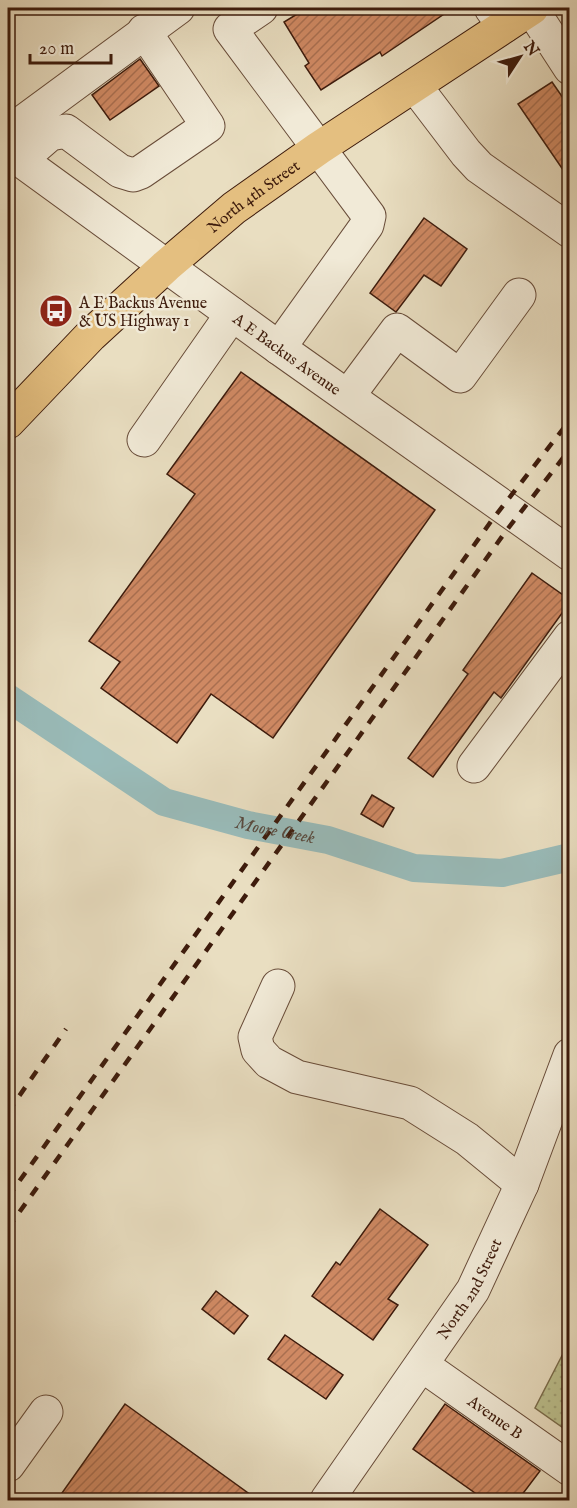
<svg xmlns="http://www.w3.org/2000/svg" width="577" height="1508" font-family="'IM FELL English',serif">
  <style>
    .grass { fill: url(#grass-dots); stroke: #7c6e4d; stroke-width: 1.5 }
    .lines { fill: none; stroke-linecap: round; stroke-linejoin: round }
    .canal { stroke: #99bbb9; stroke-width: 28 }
    .building { fill: url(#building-hatch); stroke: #3d1b0c; stroke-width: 1.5 }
    .minor-casing { stroke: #684c39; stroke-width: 35 }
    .major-casing { stroke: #3d1b0c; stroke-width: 35 }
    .minor { stroke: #f1ead7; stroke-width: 33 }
    .major { stroke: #e4bf80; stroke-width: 33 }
    .rail { stroke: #3d1b0c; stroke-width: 4.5; stroke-dasharray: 10 10; stroke-linecap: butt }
    .labels { text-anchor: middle; stroke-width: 5; stroke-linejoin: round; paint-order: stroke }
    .street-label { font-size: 16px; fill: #3d1b0c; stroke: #f1ead7 }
    .poi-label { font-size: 16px; fill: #3d1b0c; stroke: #f1ead7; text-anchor: start }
    .water-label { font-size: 18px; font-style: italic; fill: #594b40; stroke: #f1ead7 }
  </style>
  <defs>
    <pattern id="grass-dots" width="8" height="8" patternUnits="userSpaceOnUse" patternTransform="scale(1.5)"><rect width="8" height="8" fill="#bcc08e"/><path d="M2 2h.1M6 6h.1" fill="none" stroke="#a2a479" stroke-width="1.8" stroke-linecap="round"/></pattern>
    <pattern id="building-hatch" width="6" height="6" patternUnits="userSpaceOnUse" patternTransform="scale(1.5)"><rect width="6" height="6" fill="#cf8963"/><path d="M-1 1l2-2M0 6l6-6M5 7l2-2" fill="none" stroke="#a96f50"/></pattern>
  </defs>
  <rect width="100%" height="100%" fill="#e9dec1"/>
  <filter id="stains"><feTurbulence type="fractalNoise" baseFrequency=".00333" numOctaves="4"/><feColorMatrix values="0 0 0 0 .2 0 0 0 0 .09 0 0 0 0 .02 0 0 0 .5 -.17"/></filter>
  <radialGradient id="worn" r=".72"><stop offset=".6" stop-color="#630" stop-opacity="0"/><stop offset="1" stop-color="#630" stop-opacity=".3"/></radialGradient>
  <!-- grass -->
  <path class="grass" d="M569,1342L570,1432H569L535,1408Z"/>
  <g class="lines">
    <!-- canal -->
    <path class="canal" id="s1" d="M8,698L164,802L248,825L328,840L414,868L502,873L570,857"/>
  </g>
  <!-- building -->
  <g class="building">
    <path d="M307,8H453L382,56L380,52L321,90L305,66L309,63L284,22Z"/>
    <path d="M140,59L159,86L110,120L92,95Z"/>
    <path d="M552,82L570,108V180L518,104Z"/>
    <path d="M424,218L467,249L441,286L424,275L396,312L370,293Z"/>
    <path d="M241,372L435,510L273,738L211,694L177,743L101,688L120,662L89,641L195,494L167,474Z"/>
    <path d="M532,573L570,600V602L501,698L494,692L433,777L408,758L468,674L463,670Z"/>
    <path d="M372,795L394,808L383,827L361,814Z"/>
    <path d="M380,1209L428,1245L388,1299L398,1305L373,1340L312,1296L336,1262L340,1265Z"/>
    <path d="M216,1291L248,1316L234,1334L202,1309Z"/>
    <path d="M285,1335L343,1375L326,1399L268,1359Z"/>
    <path d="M125,1404L258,1500H57Z"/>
    <path d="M445,1404L540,1471L518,1500H485L413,1449Z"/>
  </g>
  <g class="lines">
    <defs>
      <g id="minor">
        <path d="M261,8L230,29L369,216L367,225L279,348"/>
        <path d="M491,8L504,26"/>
        <path d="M531,8L570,68"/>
        <path d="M415,86L466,153L479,167L570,231"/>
        <path d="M8,133L178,8"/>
        <path id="s2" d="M8,151L279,348L570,554"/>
        <path d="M20,160L50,134L66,131L120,171L133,175L141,172L208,126L144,31"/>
        <path d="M348,396L397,330L460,376L519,295"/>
        <path d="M144,440L232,314"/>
        <path d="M474,766L570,637"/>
        <path d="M278,986L255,1037L258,1050L269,1062L297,1077L410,1103L467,1139L522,1184"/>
        <path id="s3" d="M422,1365L570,1469"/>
        <path d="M8,1465L46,1412"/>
        <path id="s4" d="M327,1500L473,1290L522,1184L570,1055"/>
      </g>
      <g id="major">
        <path id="s5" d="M8,422L91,335L166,266L234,208L319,148L532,8"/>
      </g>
    </defs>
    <!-- minor casing -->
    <use href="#minor" class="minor-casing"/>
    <!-- major casing -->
    <use href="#major" class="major-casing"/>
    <!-- minor -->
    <use href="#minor" class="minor"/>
    <!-- major -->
    <use href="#major" class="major"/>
    <!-- rail -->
    <g class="rail">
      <path d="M8,1112L66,1029"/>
      <path d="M8,1197L492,520L570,420"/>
      <path d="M8,1228L506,531L570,449"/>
    </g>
  </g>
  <!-- icons -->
  <defs>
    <symbol id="bus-disc" viewBox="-11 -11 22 22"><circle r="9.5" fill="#8f2418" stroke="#f1ead7"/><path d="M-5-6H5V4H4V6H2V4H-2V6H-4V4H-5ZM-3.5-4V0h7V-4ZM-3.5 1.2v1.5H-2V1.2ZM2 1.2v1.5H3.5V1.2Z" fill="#fff"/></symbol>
  </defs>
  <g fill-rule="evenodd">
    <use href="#bus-disc" x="37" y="292" width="38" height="38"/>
  </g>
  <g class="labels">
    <!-- street labels -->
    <g class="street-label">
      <text dy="6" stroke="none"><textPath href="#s5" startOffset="334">North 4th Street</textPath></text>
      <text dy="6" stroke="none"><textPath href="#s2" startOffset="345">A E Backus Avenue</textPath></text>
      <text dy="6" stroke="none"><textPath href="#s4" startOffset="255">North 2nd Street</textPath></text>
      <text dy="6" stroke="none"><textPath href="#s3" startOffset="90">Avenue B</textPath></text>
    </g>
    <!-- poi labels -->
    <g class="poi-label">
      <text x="79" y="308">A E Backus Avenue<tspan x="79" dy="18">&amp; US Highway 1</tspan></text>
    </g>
    <!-- water labels -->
    <g class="water-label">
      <text dy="6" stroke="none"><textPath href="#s1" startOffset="302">Moore Creek</textPath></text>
    </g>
  </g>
  <!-- margin -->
  <rect width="577" height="1508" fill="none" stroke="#e9dec1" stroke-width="30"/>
  <rect x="9" y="9" width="559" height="1490" fill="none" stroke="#3d1b0c" stroke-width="3"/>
  <rect x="15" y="15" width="547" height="1478" fill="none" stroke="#3d1b0c" stroke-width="1.5"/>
  <!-- north arrow -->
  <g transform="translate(520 57) rotate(54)" stroke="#f1ead7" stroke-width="4.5" paint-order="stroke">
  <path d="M0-4.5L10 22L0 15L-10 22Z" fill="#3d1b0c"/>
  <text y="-9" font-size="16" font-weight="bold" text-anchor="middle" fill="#3d1b0c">N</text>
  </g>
  <!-- scale -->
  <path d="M30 54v9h81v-9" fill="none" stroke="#3d1b0c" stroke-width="3"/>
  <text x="39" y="54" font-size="18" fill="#3d1b0c" stroke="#f1ead7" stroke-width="4.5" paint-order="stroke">20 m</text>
  <rect width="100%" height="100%" filter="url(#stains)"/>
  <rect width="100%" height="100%" fill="url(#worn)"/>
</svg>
